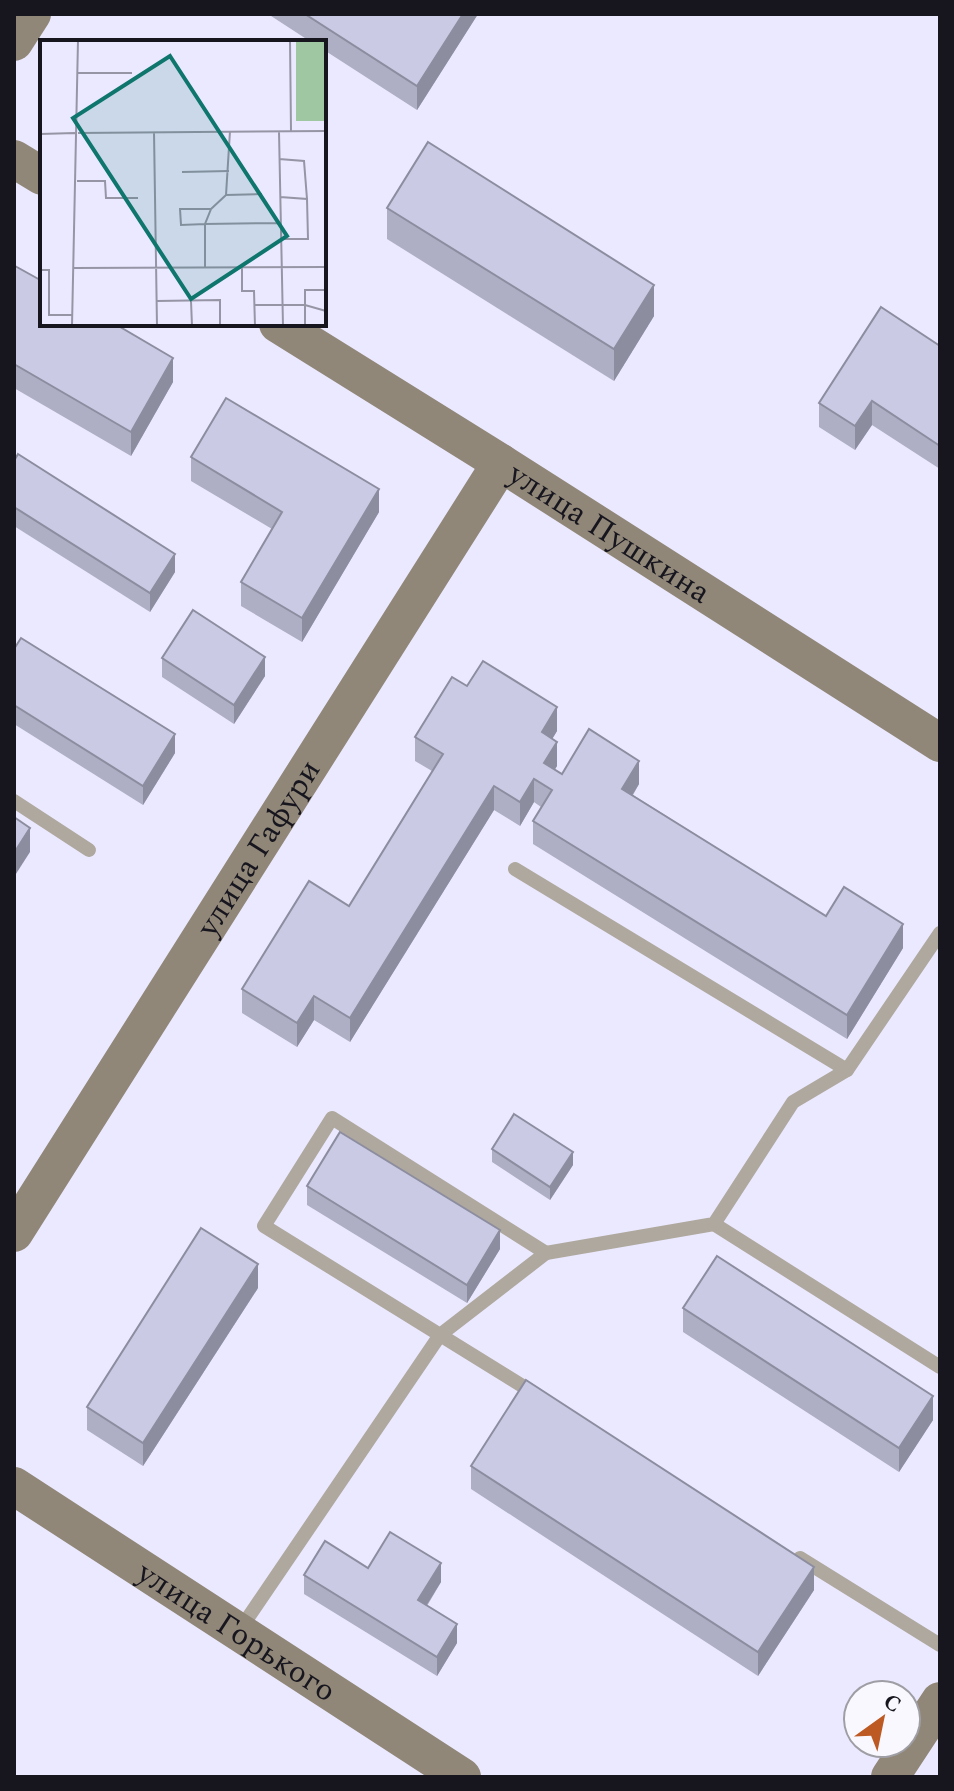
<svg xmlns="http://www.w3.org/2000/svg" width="954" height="1791" font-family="Spectral,serif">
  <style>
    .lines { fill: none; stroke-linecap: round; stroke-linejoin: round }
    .lane { stroke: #afa89e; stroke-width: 14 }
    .secondary { stroke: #918778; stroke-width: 38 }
    .wall { fill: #aeaec4 }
    .shaded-wall { fill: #8d8da0 }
    .building { fill: #cacae4; stroke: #8d8da0; stroke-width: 2 }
    .labels { text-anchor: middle; stroke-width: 7; stroke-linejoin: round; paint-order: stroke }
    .street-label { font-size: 32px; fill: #17161f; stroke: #f9f8fe }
    .inset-road { fill: none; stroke: #9695a5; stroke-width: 2 }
    .view { fill: #0f766e; fill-opacity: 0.15; stroke: #0f766e; stroke-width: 4 }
    .inset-edge { fill: none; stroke: #17161f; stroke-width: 4 }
  </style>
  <rect width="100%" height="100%" fill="#ebe9ff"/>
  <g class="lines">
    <!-- lane -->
    <g class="lane">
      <path d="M14,801L89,850"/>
      <path d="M515,869L847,1070"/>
      <path d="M714,1224L940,1367"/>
      <path d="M546,1253L714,1224L793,1102L847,1070L940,933"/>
      <path d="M800,1558L940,1645"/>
      <path d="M239,1631L440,1335L546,1253L332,1118L264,1226L537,1395"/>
    </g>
    <!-- secondary -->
    <g class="secondary">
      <path d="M14,42L32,14"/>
      <path d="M14,159L42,176"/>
      <path id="s1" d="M278,324L501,463L940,743"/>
      <path id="s2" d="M14,1233L501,463"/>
      <path id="s3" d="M14,1486L462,1777"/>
      <path d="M890,1777L940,1701"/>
    </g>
  </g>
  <!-- wall -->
  <g class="wall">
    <path d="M268,14H478L417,110L324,50V42H311Z"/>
    <path d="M387,208L654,316L614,381L387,239Z"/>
    <path d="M14,268L173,382L131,456L14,388Z"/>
    <path d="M940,346V469L872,425L855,450L819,427V403Z"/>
    <path d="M191,457L379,512L302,642L241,606V582L272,529L191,481Z"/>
    <path d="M14,461L175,572L150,612L14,526Z"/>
    <path d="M14,649L175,753L143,805L14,724Z"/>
    <path d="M162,658L265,676L234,724L162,677Z"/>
    <path d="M467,686L557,731L552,739L557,766L555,769L562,774L639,784L633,795L826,916L903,948L847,1039L533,844V821L541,807L534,802L520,826L494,810L350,1042L314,1020L297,1047L242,1013V989L349,906L432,771L415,761V737Z"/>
    <path d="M492,1149L573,1165L550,1200L492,1162Z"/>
    <path d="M307,1186L500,1249L467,1303L307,1205Z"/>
    <path d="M258,1288L143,1466L87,1430V1407Z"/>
    <path d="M683,1308L933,1420L899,1472L683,1332Z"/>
    <path d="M471,1466L814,1590L758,1676L471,1489Z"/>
    <path d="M368,1568L441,1582L427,1606L457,1643L437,1676L304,1594V1575Z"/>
  </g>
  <!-- shaded-wall -->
  <g class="shaded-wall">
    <path d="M463,14H478L417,110V86Z"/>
    <path d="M654,285V316L614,381V349Z"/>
    <path d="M173,358V382L131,456V432Z"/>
    <path d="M872,401V425L855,450V426Z"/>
    <path d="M379,489V512L302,642V618Z"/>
    <path d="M175,554V572L150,612V593Z"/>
    <path d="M265,657V676L234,724V705Z"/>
    <path d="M557,707V731L542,756V732Z"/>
    <path d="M175,734V753L143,805V786Z"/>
    <path d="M557,742V766L544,787V763Z"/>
    <path d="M639,761V784L622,812V789Z"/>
    <path d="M534,779V802L520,826V802Z"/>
    <path d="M494,786V810L350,1042V1018Z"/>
    <path d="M30,828V852L14,877V853Z"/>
    <path d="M903,924V948L847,1039V1015Z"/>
    <path d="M314,996V1020L297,1047V1023Z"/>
    <path d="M573,1152V1165L550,1200V1187Z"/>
    <path d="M500,1230V1249L467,1303V1285Z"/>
    <path d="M258,1264V1288L143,1466V1443Z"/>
    <path d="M933,1396V1420L899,1472V1448Z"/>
    <path d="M441,1563V1582L418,1619V1600Z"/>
    <path d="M814,1567V1590L758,1676V1652Z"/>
    <path d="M457,1624V1643L437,1676V1657Z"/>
  </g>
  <!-- building -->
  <g class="building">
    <path d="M305,14H463L417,86Z"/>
    <path d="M428,142L654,285L614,349L387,208Z"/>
    <path d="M15,266L42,281V324H115L173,358L131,432L14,364V268Z"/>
    <path d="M881,307L940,346V446L872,401L855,426L819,403Z"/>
    <path d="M226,398L379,489L302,618L241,582L282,512L191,457Z"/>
    <path d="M18,454L175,554L150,593L14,507V461Z"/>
    <path d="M193,610L265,657L234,705L162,658Z"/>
    <path d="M21,638L175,734L143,786L14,705V649Z"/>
    <path d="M483,661L557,707L542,732L557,742L544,763L562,774L589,729L639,761L622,789L826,916L844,887L903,924L847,1015L533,821L552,790L534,779L520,802L494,786L350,1018L314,996L297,1023L242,989L309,881L349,906L443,754L415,737L452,677L467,686Z"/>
    <path d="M14,817L30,828L14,853Z"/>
    <path d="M514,1114L573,1152L550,1187L492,1149Z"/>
    <path d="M340,1132L500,1230L467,1285L307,1186Z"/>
    <path d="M201,1228L258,1264L143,1443L87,1407Z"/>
    <path d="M717,1256L933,1396L899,1448L683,1308Z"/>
    <path d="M526,1380L814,1567L758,1652L471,1466Z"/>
    <path d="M390,1532L441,1563L418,1600L457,1624L437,1657L304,1575L325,1541L368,1568Z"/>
  </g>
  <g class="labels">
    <!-- street labels -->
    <g class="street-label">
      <text dy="11" stroke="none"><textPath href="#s1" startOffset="392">улица Пушкина</textPath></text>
      <text dy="11" stroke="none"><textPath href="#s2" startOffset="456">улица Гафури</textPath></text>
      <text dy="11" stroke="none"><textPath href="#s3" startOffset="266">улица Горького</textPath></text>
    </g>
  </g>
  <!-- overview -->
  <g transform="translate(40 40)">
    <rect width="286" height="286" fill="#ebe9ff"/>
    <path d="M256,0H286V81H256Z" fill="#9fc7a1"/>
    <path class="inset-road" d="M250,0L251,91M38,33H92M114,92L117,286M239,92L243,286M38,93L286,91M0,94L35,93M239,119L264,121L267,159M142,132L189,131M37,141H65L66,158H98M186,155L222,154M240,157L267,159L268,199H240M171,169L186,155L190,91M165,227V184L141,185L140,169H171L165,184L240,183M202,227V251H214L215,286M34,228L286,227M0,230H9V275H33M117,261L180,260V286M151,261L152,286M215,265H265L286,271M32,286L38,0M265,286V250H286"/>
    <path class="view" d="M130,16L247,196L151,259L33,78Z"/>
    <rect width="286" height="286" class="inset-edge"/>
  </g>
  <!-- border -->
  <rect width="954" height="1791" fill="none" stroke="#17161f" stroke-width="32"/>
  <!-- north arrow -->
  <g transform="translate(882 1719) rotate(33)"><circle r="38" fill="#f9f8fe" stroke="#9f9ea5" stroke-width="2"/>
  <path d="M0-6L14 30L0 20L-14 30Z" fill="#bd5922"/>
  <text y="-12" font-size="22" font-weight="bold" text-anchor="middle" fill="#17161f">С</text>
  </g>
</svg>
